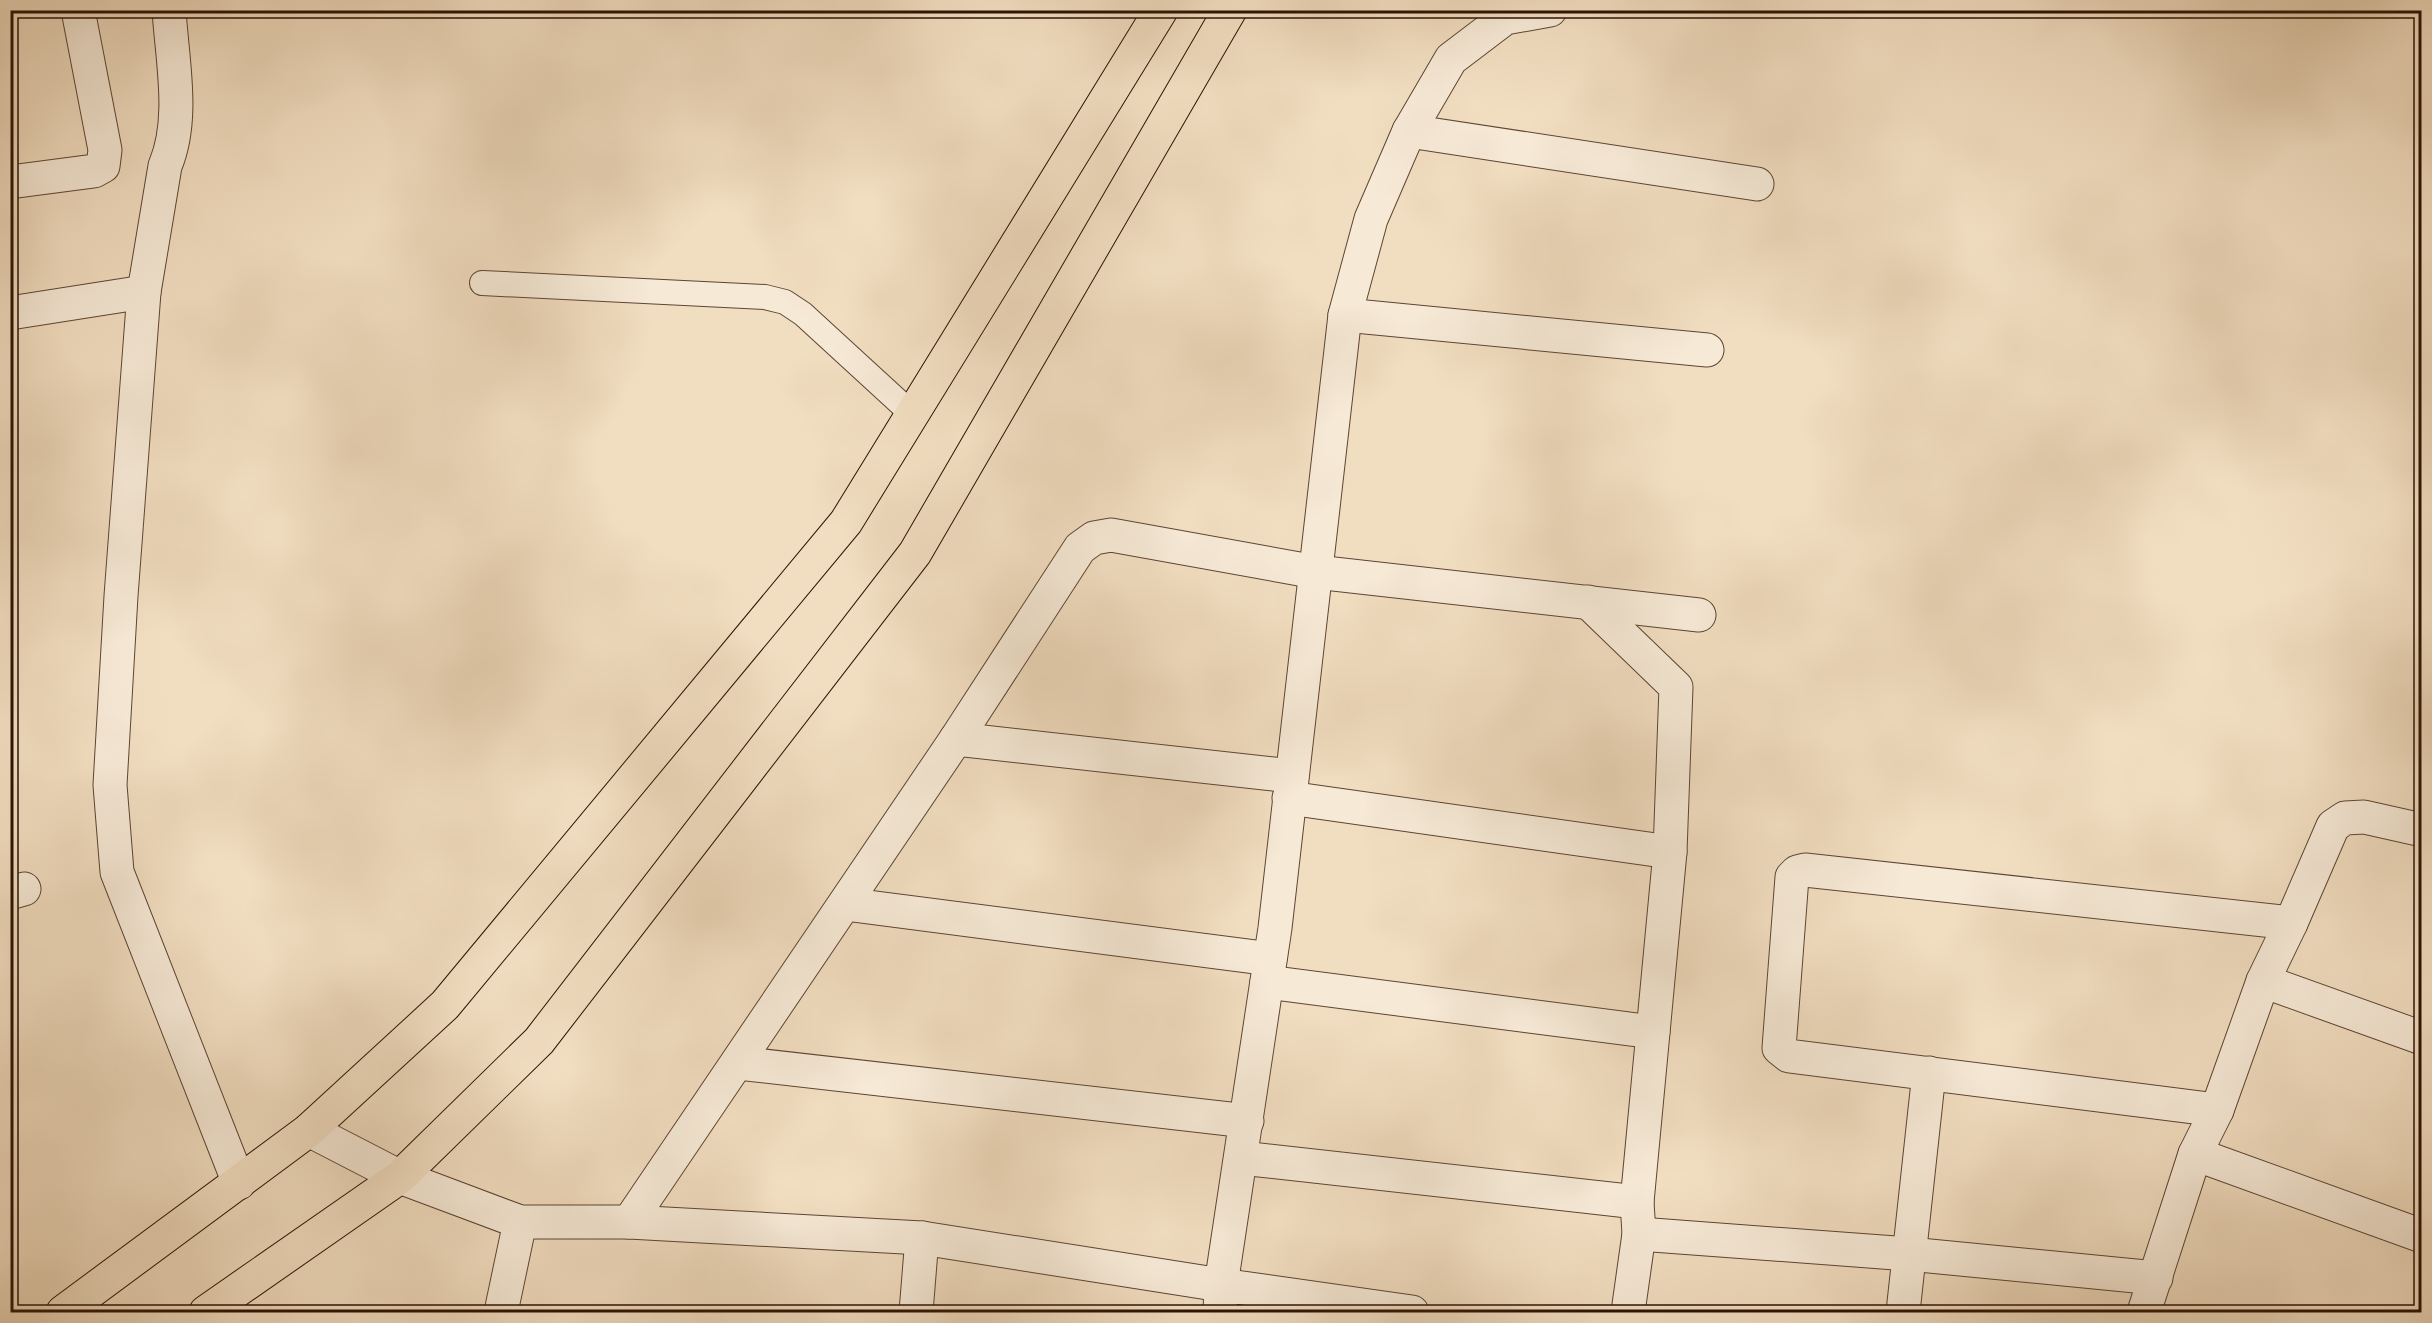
<svg xmlns="http://www.w3.org/2000/svg" width="2432" height="1323" font-family="Vollkorn,serif">
  <style>
    .lines { fill: none; stroke-linecap: round; stroke-linejoin: round }
    .lane-casing { stroke: #5d4533; stroke-width: 26 }
    .street-casing { stroke: #5d4533; stroke-width: 35 }
    .primary-casing { stroke: #2c1204; stroke-width: 35 }
    .lane { stroke: #f6e9d6; stroke-width: 24 }
    .street { stroke: #f6e9d6; stroke-width: 33 }
    .primary { stroke: #f1ddc0; stroke-width: 33 }
  </style>
  <rect width="100%" height="100%" fill="#f1ddc0"/>
  <filter id="stains"><feTurbulence type="fractalNoise" baseFrequency=".00333" numOctaves="4"/><feColorMatrix values="0 0 0 0 .2 0 0 0 0 .09 0 0 0 0 .02 0 0 0 .5 -.17"/></filter>
  <radialGradient id="worn" r=".72"><stop offset=".6" stop-color="#630" stop-opacity="0"/><stop offset="1" stop-color="#630" stop-opacity=".3"/></radialGradient>
  <g class="lines">
    <defs>
      <path id="lane" d="M482,283L765,297L785,302L803,314L912,414"/>
      <g id="street">
        <path d="M1409,131L1451,59L1505,18L1550,10"/>
        <path d="M10,182L94,171L103,166L105,150L78,10"/>
        <path d="M144,292L165,166C185,119 172,60 169,10"/>
        <path d="M10,313L144,292L121,596L110,785L117,872L239,1183"/>
        <path d="M1345,315L1707,350"/>
        <path d="M1588,602L1676,687L1670,852"/>
        <path d="M956,739L1292,776"/>
        <path d="M1289,798L1670,852L1637,1202L1639,1234L1628,1312"/>
        <path d="M10,893L24,889"/>
        <path d="M845,904L1270,959"/>
        <path d="M2263,981L2422,1038"/>
        <path d="M1267,982L1653,1032"/>
        <path d="M738,1063L1247,1121"/>
        <path d="M2217,1110L1789,1056L1779,1048L1792,877L1797,872L1805,870L2291,923"/>
        <path d="M309,1130L400,1177L520,1222H629L922,1238L1221,1285L1275,928L1345,315L1371,219L1409,131L1757,184"/>
        <path d="M2195,1154L2422,1236"/>
        <path d="M1241,1158L1637,1202"/>
        <path d="M629,1222L956,739L1080,548L1094,538L1111,535L1316,572L1699,615"/>
        <path d="M1639,1234L1909,1254L2156,1278"/>
        <path d="M501,1312L520,1222"/>
        <path d="M916,1312L922,1238"/>
        <path d="M1220,1312L1221,1285L1412,1312"/>
        <path d="M1903,1312L1929,1073"/>
        <path d="M2144,1312L2195,1154L2217,1110L2263,981L2291,923L2333,826L2345,818L2364,817L2422,830"/>
      </g>
      <g id="primary">
        <path d="M63,1312L309,1130L445,1005L846,522L1161,10"/>
        <path d="M206,1312L400,1177L539,1041L915,553L1230,10"/>
      </g>
    </defs>
    <!-- lane casing -->
    <use href="#lane" class="lane-casing"/>
    <!-- street casing -->
    <use href="#street" class="street-casing"/>
    <!-- primary casing -->
    <use href="#primary" class="primary-casing"/>
    <!-- lane -->
    <use href="#lane" class="lane"/>
    <!-- street -->
    <use href="#street" class="street"/>
    <!-- primary -->
    <use href="#primary" class="primary"/>
  </g>
  <!-- margin -->
  <rect width="2432" height="1323" fill="none" stroke="#f1ddc0" stroke-width="36"/>
  <rect x="12" y="12" width="2408" height="1299" fill="none" stroke="#2c1204" stroke-width="3"/>
  <rect x="18" y="18" width="2396" height="1287" fill="none" stroke="#2c1204" stroke-width="1.5"/>
  <rect width="100%" height="100%" filter="url(#stains)"/>
  <rect width="100%" height="100%" fill="url(#worn)"/>
</svg>
